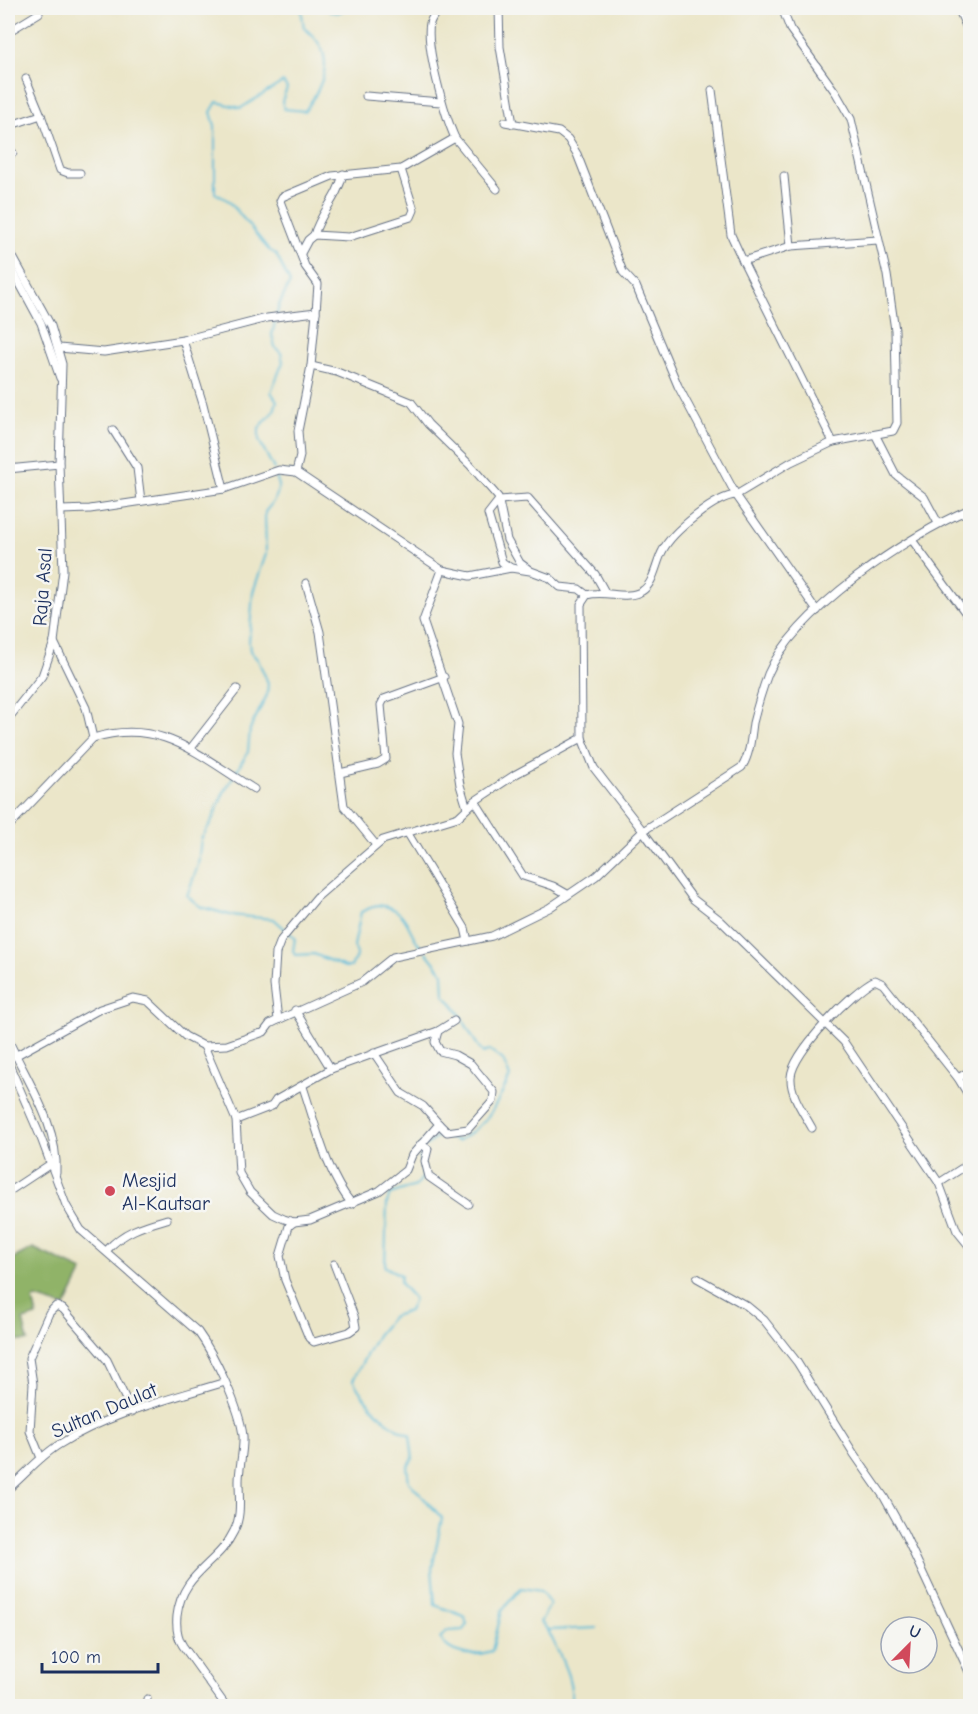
<svg xmlns="http://www.w3.org/2000/svg" width="978" height="1714" font-family="'Comic Neue',sans-serif">
  <style>
    .forest { fill: #90b368; stroke: #567163; stroke-width: 1.5 }
    .lines { fill: none; stroke-linecap: round; stroke-linejoin: round }
    .stream { stroke: #59bad7; stroke-width: 2 }
    .minor-casing { stroke: #646f83; stroke-width: 9 }
    .minor { stroke: #fff; stroke-width: 7 }
    .poi-dot { fill: #d1495b; stroke: #f6f6f2; stroke-width: 2 }
    .labels { text-anchor: middle; stroke-width: 5; stroke-linejoin: round; paint-order: stroke }
    .street-label { font-size: 20px; fill: #1b2f5e; stroke: #f6f6f2 }
    .poi-label { font-size: 20px; fill: #1b2f5e; stroke: #f6f6f2; text-anchor: start }
  </style>
  <rect width="100%" height="100%" fill="#f6f6f2"/>
  <filter id="ink" filterUnits="userSpaceOnUse"><feTurbulence type="fractalNoise" baseFrequency=".0167" numOctaves="2"/><feDisplacementMap in="SourceGraphic" scale="12" xChannelSelector="R" yChannelSelector="G"/><feConvolveMatrix kernelMatrix="1 2 1 2 8 2 1 2 1" color-interpolation-filters="sRGB"/></filter>
  <filter id="wash" filterUnits="userSpaceOnUse"><feTurbulence type="fractalNoise" baseFrequency=".008" numOctaves="4" result="noise"/><feDisplacementMap in="SourceGraphic" scale="24" xChannelSelector="R" yChannelSelector="G"/><feGaussianBlur stdDeviation="1.35" result="paint"/><feColorMatrix in="noise" values="0 0 0 0 0 0 0 0 0 0 0 0 0 0 0 0 0 1.4 0 .05"/><feComposite in="paint" operator="in"/></filter>
  <g filter="url(#wash)">
    <rect width="100%" height="100%" fill="#ebe6c9"/>
    <!-- forest -->
    <path class="forest" d="M33,1248L83,1271L65,1307L36,1298L33,1300L37,1316L23,1320L28,1341H16L8,1347V1261Z"/>
    <g class="lines">
      <!-- stream -->
      <g class="stream">
        <path d="M325,8C332,13 339,15 345,8"/>
        <path d="M274,469L259,440V428L274,411L277,401L271,392L283,362L281,353L275,347L272,335L279,305L290,283L276,254L269,250L229,201L215,193V126L211,112L217,102L241,108L283,82L287,88L282,101L284,109L305,111C326,81 337,53 304,28L301,8"/>
        <path d="M276,474C281,492 277,498 265,512L266,554L253,592L249,642L250,651L258,660L268,683L267,695L250,729L248,752L224,792L211,823L201,839L198,865L187,896L201,907L230,915L274,919L295,938L293,951L295,955L314,954L345,967H351L357,954L354,946L361,912L377,905C411,908 405,930 422,948"/>
        <path d="M426,952L443,973L444,995C462,1010 468,1034 483,1053L490,1050L503,1060L510,1077C495,1107 489,1123 458,1141L439,1135L427,1145"/>
        <path d="M423,1149L420,1158L423,1177L416,1186L390,1194L387,1203L385,1267L401,1275L400,1283L414,1299L409,1311L393,1316L377,1335L353,1380C367,1405 384,1424 410,1435L413,1459L407,1467L409,1482L442,1518L432,1569L435,1605L464,1616L467,1624L463,1630L447,1631L440,1638C450,1656 474,1657 492,1651L502,1610L521,1588L541,1591L550,1605L540,1622L548,1630L597,1628"/>
        <path d="M548,1630C557,1651 577,1683 570,1706"/>
      </g>
    </g>
  </g>
  <g filter="url(#ink)">
    <g class="lines">
      <defs>
        <g id="minor">
          <path d="M440,8C436,12 432,17 430,23C425,46 445,116 455,138"/>
          <path d="M499,8L500,47L513,124"/>
          <path d="M958,8L970,35"/>
          <path d="M8,32L39,13"/>
          <path d="M26,79L41,115"/>
          <path d="M712,90L731,235L743,261"/>
          <path d="M366,96L441,102"/>
          <path d="M505,122L559,132L568,139L577,154L623,272L636,286L678,386L736,495L817,611"/>
          <path d="M8,126L41,115L60,170L68,173H80"/>
          <path d="M8,148L13,153"/>
          <path d="M784,176L791,246"/>
          <path d="M314,235C321,211 337,200 343,174"/>
          <path d="M8,248L51,326L62,364L59,464L63,571L54,642L86,708L93,738L8,827"/>
          <path d="M301,253L308,240L314,235L349,237L411,217L414,210L401,169"/>
          <path d="M8,262L41,323L60,378"/>
          <path d="M316,312L318,284L305,266L280,201L282,197L332,176L401,169L455,138L497,189"/>
          <path d="M183,340L203,404L224,489"/>
          <path d="M59,348L104,352L183,340L267,318L316,312L311,366L298,431L300,456L296,472L279,470L224,489L90,509L61,510"/>
          <path d="M311,366L337,372L411,402L428,424L470,465L498,497L507,540L520,563L531,571L550,578L560,587L579,589L587,595"/>
          <path d="M113,430L137,468L141,501"/>
          <path d="M876,436L896,475L924,497L938,523"/>
          <path d="M833,442L743,261L791,246L878,240"/>
          <path d="M8,469L59,464"/>
          <path d="M296,472L442,570L470,576L511,568"/>
          <path d="M970,509C908,535 795,611 768,674C762,690 757,707 753,723C751,738 750,754 742,767L643,831L693,899L720,920L844,1042L939,1183L957,1231L970,1247"/>
          <path d="M912,540L970,619"/>
          <path d="M442,570L423,621L458,724L455,753L460,785L467,808"/>
          <path d="M530,571L511,568L502,562L488,514L499,500L528,498L595,574L605,592"/>
          <path d="M306,583L320,632L344,806L376,845"/>
          <path d="M8,719L42,676L54,642"/>
          <path d="M93,738C161,717 199,756 254,789"/>
          <path d="M191,748L237,689"/>
          <path d="M340,773L378,764L386,759L381,705L384,699L444,677"/>
          <path d="M475,801L523,876L553,886L567,894"/>
          <path d="M407,832L465,928L468,941"/>
          <path d="M295,1010L331,1069"/>
          <path d="M278,1020L362,982L393,957L492,936L549,908L596,876L643,831L594,768L582,738"/>
          <path d="M438,1031L435,1042L440,1051L455,1055L471,1064L494,1092L493,1101L468,1129L447,1132L439,1124"/>
          <path d="M8,1039C27,1081 59,1126 56,1173"/>
          <path d="M204,1046L236,1120L239,1173L250,1192L273,1214L284,1219L294,1222L310,1220L379,1191L406,1170L412,1155L439,1124L423,1106L401,1093L374,1053"/>
          <path d="M15,1056L100,1009L133,998L148,1001L185,1036L204,1046L227,1045L264,1032L270,1024L278,1020L274,985L276,953L281,940L317,897L383,840L458,817L475,801L516,774L582,738L581,604L587,595C605,589 626,601 642,591C654,584 656,562 663,550C672,532 716,496 736,495L791,462L833,442L893,431L897,423L895,330L887,275L851,119L836,93L790,29L782,8"/>
          <path d="M8,1062L41,1138L66,1205L81,1230L198,1332C214,1354 240,1408 243,1436C244,1450 239,1467 239,1481C239,1498 242,1516 234,1531C218,1565 182,1572 177,1616C176,1627 177,1637 183,1646L226,1706"/>
          <path d="M958,1078L970,1071"/>
          <path d="M303,1087C316,1125 326,1173 352,1204"/>
          <path d="M236,1120L272,1106L276,1100L331,1069L438,1031L454,1021"/>
          <path d="M812,1128C804,1113 790,1095 791,1077C792,1053 853,990 875,980L883,984L958,1078L970,1098"/>
          <path d="M421,1144L428,1149L425,1161L429,1177L468,1204"/>
          <path d="M939,1183L970,1163"/>
          <path d="M8,1192L52,1163"/>
          <path d="M294,1222L289,1226L280,1256L285,1280L309,1338L314,1342L349,1332L356,1327L354,1316L334,1264"/>
          <path d="M107,1250C124,1231 143,1226 167,1219"/>
          <path d="M697,1278L747,1306L764,1320L797,1362L854,1454L884,1497L904,1533L970,1674"/>
          <path d="M41,1458L30,1431L33,1384L29,1358L49,1313L56,1306L63,1309L107,1360L132,1412"/>
          <path d="M8,1489C26,1474 40,1456 60,1444C109,1413 171,1399 225,1382"/>
          <path d="M146,1706L147,1699"/>
        </g>
      </defs>
      <!-- minor casing -->
      <use href="#minor" class="minor-casing"/>
      <!-- minor -->
      <use href="#minor" class="minor"/>
    </g>
  </g>
  <!-- markers -->
  <circle class="poi-dot" cx="110" cy="1191" r="6"/>
  <g class="labels">
    <!-- street labels -->
    <g class="street-label">
      <text transform="translate(42 587) rotate(-86)" y="7">Raja Asal</text>
      <text transform="translate(104 1410) rotate(-23)" y="7">Sultan Daulat</text>
    </g>
    <!-- poi labels -->
    <g class="poi-label">
      <text x="122" y="1187">Mesjid<tspan x="122" dy="23">Al-Kautsar</tspan></text>
    </g>
  </g>
  <!-- margin -->
  <rect width="978" height="1714" fill="none" stroke="#f6f6f2" stroke-width="30"/>
  <!-- north arrow -->
  <g transform="translate(909 1645) rotate(24)"><circle r="28" fill="#f6f6f2" stroke="#9ea6b7" stroke-width="1.5"/>
  <path d="M0-4.5L10 22L0 15L-10 22Z" fill="#d1495b"/>
  <text y="-9" font-size="16" font-weight="bold" text-anchor="middle" fill="#1b2f5e">U</text>
  </g>
  <!-- scale -->
  <path d="M42 1663v9h116v-9" fill="none" stroke="#1b2f5e" stroke-width="3"/>
  <text x="51" y="1663" font-size="18" fill="#1b2f5e" stroke="#f6f6f2" stroke-width="4.5" paint-order="stroke">100 m</text>
</svg>
